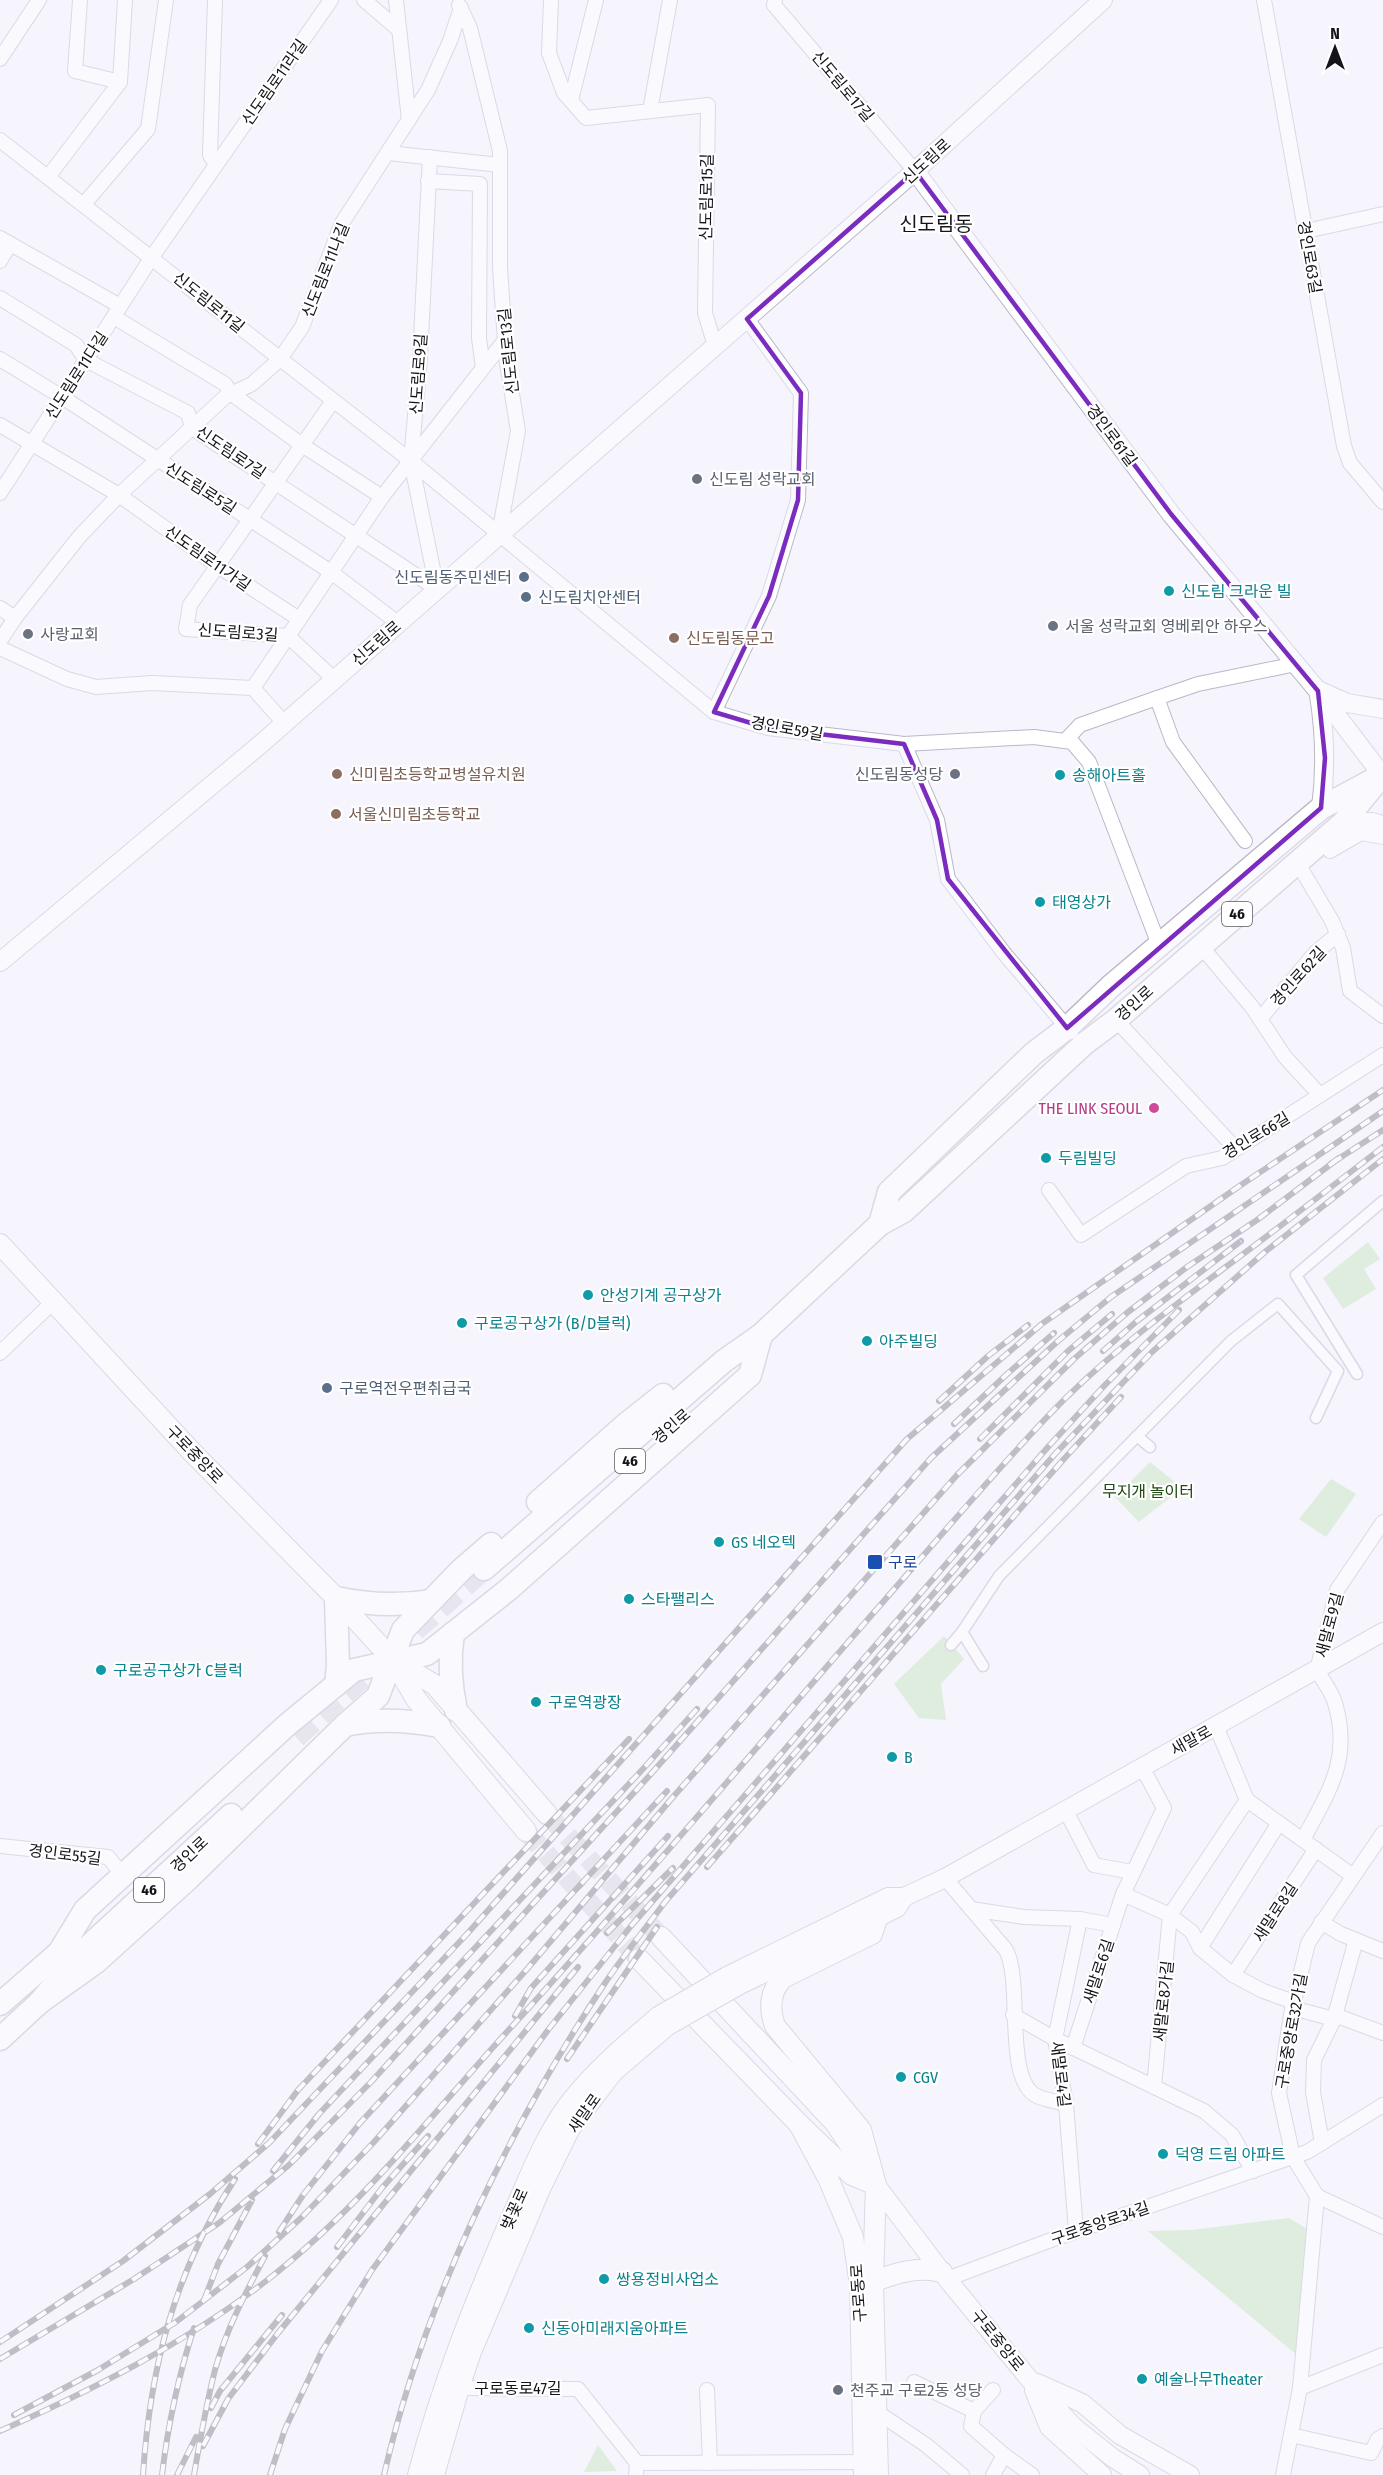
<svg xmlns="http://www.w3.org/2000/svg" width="1383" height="2475" font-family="'Fira Sans Condensed','Noto Sans KR',sans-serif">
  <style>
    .green { fill: #c0e4b6 }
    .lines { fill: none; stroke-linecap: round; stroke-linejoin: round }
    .secondary-tunnel { stroke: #d4d2db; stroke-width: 20; stroke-dasharray: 20 10; stroke-linecap: butt }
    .primary-tunnel { stroke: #d4d2db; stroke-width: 22; stroke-dasharray: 22 11; stroke-linecap: butt }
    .pedestrian-casing { stroke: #bab8c6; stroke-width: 13 }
    .minor-casing { stroke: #bab8c6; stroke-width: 16 }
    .tertiary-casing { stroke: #bab8c6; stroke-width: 20 }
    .secondary-casing { stroke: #bab8c6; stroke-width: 22 }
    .primary-casing { stroke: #bab8c6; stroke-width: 25 }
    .pedestrian { stroke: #fff; stroke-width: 10 }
    .minor { stroke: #fff; stroke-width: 14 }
    .tertiary { stroke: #fff; stroke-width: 18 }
    .secondary { stroke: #fff; stroke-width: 20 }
    .primary { stroke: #fff; stroke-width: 22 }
    .rail-casing { stroke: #7d7c83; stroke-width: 6 }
    .rail { stroke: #fff; stroke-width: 4; stroke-dasharray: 11; stroke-linecap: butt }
    .tertiary-bridge-casing { stroke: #bab8c6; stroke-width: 20; stroke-linecap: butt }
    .tertiary-bridge { stroke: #fff; stroke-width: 18 }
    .marked { fill: none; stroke: #7b2cbf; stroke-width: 4.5; stroke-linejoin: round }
    .worship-dot { fill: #6b7280; stroke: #fff; stroke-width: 2 }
    .service-dot { fill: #5c6f8a; stroke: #fff; stroke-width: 2 }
    .culture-dot { fill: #0f9aa8; stroke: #fff; stroke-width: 2 }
    .education-dot { fill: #8d6e63; stroke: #fff; stroke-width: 2 }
    .hotel-dot { fill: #d1479c; stroke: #fff; stroke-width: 2 }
    .transit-dot { fill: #1a4fb4; stroke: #fff; stroke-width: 2 }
    .labels { text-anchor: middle; stroke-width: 4.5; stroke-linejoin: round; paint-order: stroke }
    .shield { fill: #fff; stroke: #5b5a5f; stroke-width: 1.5 }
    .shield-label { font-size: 15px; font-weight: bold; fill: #15141a }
    .street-label { font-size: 16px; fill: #15141a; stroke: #fff }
    .worship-label { font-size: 16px; fill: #5b616d; stroke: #fff; text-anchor: start }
    .service-label { font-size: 16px; fill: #4e5e75; stroke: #fff; text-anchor: start }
    .culture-label { font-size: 16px; fill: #0d838f; stroke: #fff; text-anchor: start }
    .education-label { font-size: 16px; fill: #785e54; stroke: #fff; text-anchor: start }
    .hotel-label { font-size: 16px; fill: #b23c85; stroke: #fff; text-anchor: end }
    .park-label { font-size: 16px; fill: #204813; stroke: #fff }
    .transit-label { font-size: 16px; fill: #164399; stroke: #fff; text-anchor: start }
    .quarter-label { font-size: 20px; fill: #15141a; stroke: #fff }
  </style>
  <rect width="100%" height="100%" fill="#f6f4fd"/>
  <!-- green -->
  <g class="green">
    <path d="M1368,1242L1380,1259L1364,1269L1376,1289L1343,1309L1323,1278Z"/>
    <path d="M1150,1462L1182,1488L1139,1522L1115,1497Z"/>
    <path d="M1331,1479L1356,1494L1326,1537L1299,1519Z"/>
    <path d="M944,1636L964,1659L941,1684L946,1720L919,1718L894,1684Z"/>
    <path d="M1289,2218L1309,2230L1298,2356L1148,2231L1192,2230Z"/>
    <path d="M598,2445L617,2471L584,2472Z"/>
  </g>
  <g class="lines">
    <!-- secondary-tunnel -->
    <g class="secondary-tunnel">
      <path d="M547,1814L661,1937"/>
      <path d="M526,1831L639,1959"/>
    </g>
    <!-- primary-tunnel -->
    <g class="primary-tunnel">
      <path d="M415,1630L484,1569"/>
      <path d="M296,1737L382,1660"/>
    </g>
    <defs>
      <g id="pedestrian">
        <path d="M1357,1374L1296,1275L1383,1201"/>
        <path d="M1137,1436L1150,1447"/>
        <path d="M951,1645L962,1632"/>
        <path d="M983,1666L962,1632L999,1576L1231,1341L1278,1304L1338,1371L1316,1418"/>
      </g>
      <g id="minor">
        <path d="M80,0L75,71L120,82"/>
        <path d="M215,0L210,155L216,164"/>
        <path d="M364,0L399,30"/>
        <path d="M396,0L409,120"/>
        <path d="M551,0L549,53L564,93L586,118L708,105L705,313L715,346"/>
        <path d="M775,0L774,5L915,171"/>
        <path d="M1264,0L1344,446L1350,463L1383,502"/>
        <path d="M459,5L470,28L500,151V267L506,357L518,431L499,534"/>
        <path d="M0,59L39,0"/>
        <path d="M571,100L596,0"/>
        <path d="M650,111L670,0"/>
        <path d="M0,140L411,461L714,712L768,728L904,744L937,820L948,879L1004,953L1071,1032"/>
        <path d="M388,153L500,165"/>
        <path d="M430,157L420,358L411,461L437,589"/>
        <path d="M48,177L120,82L125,0"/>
        <path d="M428,181L480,184L479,338L483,368"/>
        <path d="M84,204L148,129L166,0"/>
        <path d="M1306,231L1383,214"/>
        <path d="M0,238L120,306"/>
        <path d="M0,261L10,244"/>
        <path d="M0,298L76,345L86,360L188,413L192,428L437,589"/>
        <path d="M114,317L225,384L232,394L302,445L382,497"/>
        <path d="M0,359L62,397L331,572L398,623"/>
        <path d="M333,401L190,605L186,629L288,636L334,679"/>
        <path d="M0,425L119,495L218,566L299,619"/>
        <path d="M0,493L152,257L331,0"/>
        <path d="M0,608L15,618"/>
        <path d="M0,641L15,618L79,537L119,495L225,397L252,384L280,359L302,327L342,223L428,90L450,41L461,8"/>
        <path d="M0,648L67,679L96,687L152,683L253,688L284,723"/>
        <path d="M253,688L382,497L505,340"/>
        <path d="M1157,698L1198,684L1296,664"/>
        <path d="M714,712L769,596L798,500L801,393L747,319"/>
        <path d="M1065,741L1080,725L1157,698L1173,742L1245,841"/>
        <path d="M904,744L1034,737L1072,742L1089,762L1159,945"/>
        <path d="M1322,841L1330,851L1361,833L1383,837"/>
        <path d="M1297,862L1332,921L1343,948L1350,991L1383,1016"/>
        <path d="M1200,945L1252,1007L1285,1057L1320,1095"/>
        <path d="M1260,1019L1315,953L1338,934"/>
        <path d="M1116,1020L1236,1149"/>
        <path d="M1049,1190L1081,1235L1186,1166L1222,1158L1383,1055"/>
        <path d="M0,1353L53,1302"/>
        <path d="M1216,1726L1247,1800L1353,1876"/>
        <path d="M1247,1800L1170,1915L1192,1932L1200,1948L1233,1975L1263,1991L1294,2002"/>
        <path d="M1065,1809L1094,1865L1132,1872"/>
        <path d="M1303,1840C1328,1792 1352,1760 1335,1703C1332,1692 1323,1681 1317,1670L1337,1590L1383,1522"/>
        <path d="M0,1846L108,1857L123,1875"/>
        <path d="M945,1878L1006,1950C1023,1982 1004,2076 1035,2095C1043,2100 1056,2101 1066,2104"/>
        <path d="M1123,1894L1170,1915L1154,2087"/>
        <path d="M971,1909L1024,1917L1080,1919L1113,1925"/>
        <path d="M1321,1922L1341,1934L1383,1951"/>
        <path d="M1200,1948L1279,1823"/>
        <path d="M1233,1975L1316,1849"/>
        <path d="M1292,2008L1334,2019L1340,2017L1383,2033"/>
        <path d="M1013,2015L1055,2039L1204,2111L1232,2135L1253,2171"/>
        <path d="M1073,2048L1123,1894L1164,1808L1142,1767"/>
        <path d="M1322,2143L1313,2092L1314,2060L1334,2019L1356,1940"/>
        <path d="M1317,2196L1383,2227"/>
        <path d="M1076,2231L1066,2104L1055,2039L1080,1919"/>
        <path d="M947,2279L1051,2240L1307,2152L1383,2105"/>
        <path d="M914,2382L974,2411L993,2390"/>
        <path d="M460,2388L578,2389L637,2463L636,2475"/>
        <path d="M1300,2388L1383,2355"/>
        <path d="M707,2390L710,2463"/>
        <path d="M974,2411L971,2426L1004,2455L1032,2475"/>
        <path d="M877,2412L926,2445L962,2475"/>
        <path d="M1291,2435L1371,2453L1378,2439L1383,2436"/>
        <path d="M637,2463L863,2462"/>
        <path d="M993,2475L1004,2455"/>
        <path d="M1283,2475L1300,2388L1317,2196L1293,2157L1279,2093L1291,2014L1308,1943L1383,1833"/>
      </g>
      <g id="tertiary">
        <path d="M915,171L1171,514L1318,691L1382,775"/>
        <path d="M1320,691L1347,703L1383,709"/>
        <path d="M1319,695C1325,733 1326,770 1321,808"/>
        <path d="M0,962L262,743L915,171L1103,0"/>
        <path d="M727,1976L888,1897H904L945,1878L1383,1632"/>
        <path d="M738,1986L897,1908L904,1897"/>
        <path d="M876,2185L947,2279L1030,2380L1074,2427L1113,2458L1140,2475"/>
        <path d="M1037,2383L1082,2403L1120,2435L1190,2475"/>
        <path d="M1034,2390L1049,2427L1102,2475"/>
        <path d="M417,2475C441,2384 474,2301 512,2214C530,2174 546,2129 576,2094C600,2065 629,2041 658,2016"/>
        <path d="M435,2475L460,2388L472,2352L541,2189L570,2130L613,2073L668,2026"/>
      </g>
      <g id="secondary">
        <path d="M1343,823H1372L1383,826"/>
        <path d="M0,1244L191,1451L336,1598L393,1660L416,1699L526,1831"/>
        <path d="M398,1663L435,1685L547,1814"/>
        <path d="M877,1919L872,1934L783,1978C769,1992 769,2009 775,2026L861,2130L876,2185L873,2282L878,2475"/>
        <path d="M661,1937L836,2124L866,2170"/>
        <path d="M639,1959L799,2124L852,2175L876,2185"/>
        <path d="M799,2124L828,2178L853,2237L860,2285L864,2475"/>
        <path d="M873,2282C895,2273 918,2266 942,2272"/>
      </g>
      <g id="primary">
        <path d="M880,1224L889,1192L1034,1053L1067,1028L1111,986L1321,808L1373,780"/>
        <path d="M538,1502L625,1425L663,1395"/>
        <path d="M484,1569L724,1361L761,1335L880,1224L904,1211L1084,1044L1116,1020L1343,823L1383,774"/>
        <path d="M453,1633C449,1659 450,1683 456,1710"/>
        <path d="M336,1685L338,1665L336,1598C368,1605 399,1606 431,1601"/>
        <path d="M345,1725C377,1718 407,1720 439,1726"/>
        <path d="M60,1951L85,1910L287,1725L354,1670L427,1654L509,1589L750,1375L761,1335"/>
        <path d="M40,2002L96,1962L189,1878L344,1726L378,1696L403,1630L461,1570L491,1544"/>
        <path d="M0,2004L71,1942"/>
        <path d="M0,2039L40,2002L79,1955L231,1815"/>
      </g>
    </defs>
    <!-- pedestrian casing -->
    <use href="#pedestrian" class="pedestrian-casing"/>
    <!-- minor casing -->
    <use href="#minor" class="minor-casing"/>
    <!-- tertiary casing -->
    <use href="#tertiary" class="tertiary-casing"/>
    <!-- secondary casing -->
    <use href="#secondary" class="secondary-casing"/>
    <!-- primary casing -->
    <use href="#primary" class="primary-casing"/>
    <!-- pedestrian -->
    <use href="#pedestrian" class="pedestrian"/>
    <!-- minor -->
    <use href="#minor" class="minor"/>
    <!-- tertiary -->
    <use href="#tertiary" class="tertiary"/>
    <!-- secondary -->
    <use href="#secondary" class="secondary"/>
    <!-- primary -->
    <use href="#primary" class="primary"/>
    <defs>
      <g id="rail">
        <path d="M1332,1163L1383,1130"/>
        <path d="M1103,1351L1137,1321L1241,1241"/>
        <path d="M939,1401L988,1356L1028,1325"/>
        <path d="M954,1424L1006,1375L1054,1333"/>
        <path d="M980,1439L1068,1351L1112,1314"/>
        <path d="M707,1867L1063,1460L1121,1397"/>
        <path d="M607,1933L673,1868"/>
        <path d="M515,2016L531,1988L668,1836"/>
        <path d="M567,2059L657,1927"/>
        <path d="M258,2144L298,2090L629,1739"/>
        <path d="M273,2171L319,2114L642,1770L697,1709"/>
        <path d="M279,2232L303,2195L360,2123L667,1791"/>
        <path d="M337,2247L382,2188L428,2136"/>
        <path d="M204,2300L218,2264L252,2200"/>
        <path d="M0,2342L123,2261L210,2194L269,2143L467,1934L907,1439L1043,1323L1238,1187L1383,1090"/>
        <path d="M0,2359L134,2279L219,2223L289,2165L372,2081L650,1775L931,1458L1058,1341L1111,1297L1383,1111"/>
        <path d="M211,2408L220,2391L282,2315"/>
        <path d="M14,2415L98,2370L176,2322L247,2267L301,2218L374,2142L528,1968L673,1797L957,1475L1074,1359L1128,1312L1187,1267L1257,1220L1339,1158"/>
        <path d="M0,2431C92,2390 186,2343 266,2281C358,2210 428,2119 505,2034C634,1893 757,1746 883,1602C937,1540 991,1476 1048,1416C1101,1360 1162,1315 1223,1269C1277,1229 1330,1188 1383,1147"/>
        <path d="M203,2446L228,2399L278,2333L578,1967"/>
        <path d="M143,2475C150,2367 175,2270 235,2179"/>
        <path d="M162,2475C168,2425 178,2377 194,2328"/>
        <path d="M177,2475L196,2437"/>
        <path d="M194,2475C200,2440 206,2405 215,2370C226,2330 246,2292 265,2256"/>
        <path d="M270,2475L285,2429L322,2351L372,2270L548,2030L631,1926L1048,1447L1104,1386L1179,1310"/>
        <path d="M384,2475C424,2302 507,2131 605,1983C624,1955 645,1929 665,1902L1055,1454L1152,1352L1266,1251L1383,1159"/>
      </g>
    </defs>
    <!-- rail casing -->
    <use href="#rail" class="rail-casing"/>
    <!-- rail -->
    <use href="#rail" class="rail"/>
    <defs>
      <g id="tertiary-bridge">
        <path d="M658,2016L727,1976"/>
        <path d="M668,2026L738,1986"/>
      </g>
    </defs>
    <!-- tertiary-bridge casing -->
    <use href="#tertiary-bridge" class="tertiary-bridge-casing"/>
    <!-- tertiary-bridge -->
    <use href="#tertiary-bridge" class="tertiary-bridge"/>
  </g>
  <!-- marked area -->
  <path d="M0 0H1383V2475H0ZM915,171L1171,514L1318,691L1325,758L1321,808L1067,1028L948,879L937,820L904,744L768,728L714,712L769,596L798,500L801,393L747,319Z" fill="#f6f4fd" fill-opacity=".55" fill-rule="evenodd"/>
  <path class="marked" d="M915,171L1171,514L1318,691L1325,758L1321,808L1067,1028L948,879L937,820L904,744L768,728L714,712L769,596L798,500L801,393L747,319Z"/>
  <!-- markers -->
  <g class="worship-dot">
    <circle cx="697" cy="479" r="6"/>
    <circle cx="1053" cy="626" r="6"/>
    <circle cx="28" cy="634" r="6"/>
    <circle cx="955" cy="774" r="6"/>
    <circle cx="838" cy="2390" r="6"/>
  </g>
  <g class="service-dot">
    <circle cx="524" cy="577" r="6"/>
    <circle cx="526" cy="597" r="6"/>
    <circle cx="327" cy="1388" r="6"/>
  </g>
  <g class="culture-dot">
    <circle cx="1169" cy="591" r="6"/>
    <circle cx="1060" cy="775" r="6"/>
    <circle cx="1040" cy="902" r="6"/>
    <circle cx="1046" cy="1158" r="6"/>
    <circle cx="588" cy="1295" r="6"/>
    <circle cx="462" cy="1323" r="6"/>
    <circle cx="867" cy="1341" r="6"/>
    <circle cx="719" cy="1542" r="6"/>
    <circle cx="629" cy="1599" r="6"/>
    <circle cx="101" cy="1670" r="6"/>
    <circle cx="536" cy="1702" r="6"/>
    <circle cx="892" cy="1757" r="6"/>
    <circle cx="901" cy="2077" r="6"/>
    <circle cx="1163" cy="2154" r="6"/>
    <circle cx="604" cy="2279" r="6"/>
    <circle cx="529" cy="2328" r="6"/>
    <circle cx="1142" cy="2379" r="6"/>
  </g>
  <g class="education-dot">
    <circle cx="674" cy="638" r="6"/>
    <circle cx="337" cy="774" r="6"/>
    <circle cx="336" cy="814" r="6"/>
  </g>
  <circle class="hotel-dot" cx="1154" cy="1108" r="6"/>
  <rect class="transit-dot" x="867" y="1554" width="16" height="16" rx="3"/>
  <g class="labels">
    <!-- shield labels -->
    <g class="shield">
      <rect x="1222" y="902" width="30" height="24" rx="4.5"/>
      <rect x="615" y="1449" width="30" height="24" rx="4.5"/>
      <rect x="134" y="1878" width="30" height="24" rx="4.5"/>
    </g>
    <g class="shield-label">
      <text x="1237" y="919">46</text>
      <text x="630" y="1466">46</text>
      <text x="149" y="1895">46</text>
    </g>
    <!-- street labels -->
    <g class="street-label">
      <text transform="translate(274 82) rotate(-55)" y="6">신도림로11라길</text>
      <text transform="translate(843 86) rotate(50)" y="6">신도림로17길</text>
      <text transform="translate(926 161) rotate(-42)" y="6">신도림로</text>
      <text transform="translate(706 197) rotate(-89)" y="6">신도림로15길</text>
      <text transform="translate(1310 257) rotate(80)" y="6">경인로63길</text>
      <text transform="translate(325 270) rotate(-68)" y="6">신도림로11나길</text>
      <text transform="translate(209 302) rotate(39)" y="6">신도림로11길</text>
      <text transform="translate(508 351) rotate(-96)" y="6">신도림로13길</text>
      <text transform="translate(418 374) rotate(-86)" y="6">신도림로9길</text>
      <text transform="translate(76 375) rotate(-57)" y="6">신도림로11다길</text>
      <text transform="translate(1112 435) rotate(53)" y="6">경인로61길</text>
      <text transform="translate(231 452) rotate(34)" y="6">신도림로7길</text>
      <text transform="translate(201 488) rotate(33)" y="6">신도림로5길</text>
      <text transform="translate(208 558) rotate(35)" y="6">신도림로11가길</text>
      <text transform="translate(238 632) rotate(4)" y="6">신도림로3길</text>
      <text transform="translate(376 643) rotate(-41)" y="6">신도림로</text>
      <text transform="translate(787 728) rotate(10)" y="6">경인로59길</text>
      <text transform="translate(1298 976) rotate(-48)" y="6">경인로62길</text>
      <text transform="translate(1134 1003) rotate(-42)" y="6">경인로</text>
      <text transform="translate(1256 1135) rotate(-31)" y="6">경인로66길</text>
      <text transform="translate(671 1426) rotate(-41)" y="6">경인로</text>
      <text transform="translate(195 1454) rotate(46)" y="6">구로중앙로</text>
      <text transform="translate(1329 1625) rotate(-75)" y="6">새말로9길</text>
      <text transform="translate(1191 1740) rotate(-29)" y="6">새말로</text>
      <text transform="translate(65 1854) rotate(7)" y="6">경인로55길</text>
      <text transform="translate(189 1854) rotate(-43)" y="6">경인로</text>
      <text transform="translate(1275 1912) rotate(-57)" y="6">새말로8길</text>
      <text transform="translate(1098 1971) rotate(-72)" y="6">새말로6길</text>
      <text transform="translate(1163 2001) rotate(-84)" y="6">새말로8가길</text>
      <text transform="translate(1291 2031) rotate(-80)" y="6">구로중앙로32가길</text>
      <text transform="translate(1061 2074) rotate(83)" y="6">새말로4길</text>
      <text transform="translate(584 2113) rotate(-55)" y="6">새말로</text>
      <text transform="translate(514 2209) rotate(-66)" y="6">벚꽃로</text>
      <text transform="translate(1100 2223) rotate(-19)" y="6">구로중앙로34길</text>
      <text transform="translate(858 2293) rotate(-94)" y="6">구로동로</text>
      <text transform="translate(998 2340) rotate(51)" y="6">구로중앙로</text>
      <text x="518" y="2394">구로동로47길</text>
    </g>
    <!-- worship labels -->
    <g class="worship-label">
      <text x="709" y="485">신도림 성락교회</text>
      <text x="1065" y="632">서울 성락교회 영베뢰안 하우스</text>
      <text x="40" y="640">사랑교회</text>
      <text x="943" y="780" text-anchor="end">신도림동성당</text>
      <text x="850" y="2396">천주교 구로2동 성당</text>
    </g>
    <!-- service labels -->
    <g class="service-label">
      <text x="512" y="583" text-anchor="end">신도림동주민센터</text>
      <text x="538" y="603">신도림치안센터</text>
      <text x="339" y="1394">구로역전우편취급국</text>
    </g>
    <!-- culture labels -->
    <g class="culture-label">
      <text x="1181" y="597">신도림 크라운 빌</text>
      <text x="1072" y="781">송해아트홀</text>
      <text x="1052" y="908">태영상가</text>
      <text x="1058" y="1164">두림빌딩</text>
      <text x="600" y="1301">안성기계 공구상가</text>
      <text x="474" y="1329">구로공구상가 (B/D블럭)</text>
      <text x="879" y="1347">아주빌딩</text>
      <text x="731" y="1548">GS 네오텍</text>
      <text x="641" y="1605">스타팰리스</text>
      <text x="113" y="1676">구로공구상가 C블럭</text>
      <text x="548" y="1708">구로역광장</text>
      <text x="904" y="1763">B</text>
      <text x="913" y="2083">CGV</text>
      <text x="1175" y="2160">덕영 드림 아파트</text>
      <text x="616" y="2285">쌍용정비사업소</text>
      <text x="541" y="2334">신동아미래지움아파트</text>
      <text x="1154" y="2385">예술나무Theater</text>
    </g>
    <!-- education labels -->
    <g class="education-label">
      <text x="686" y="644">신도림동문고</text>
      <text x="349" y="780">신미림초등학교병설유치원</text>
      <text x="348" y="820">서울신미림초등학교</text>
    </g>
    <!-- hotel labels -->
    <g class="hotel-label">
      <text x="1142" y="1114">THE LINK SEOUL</text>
    </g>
    <!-- park labels -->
    <g class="park-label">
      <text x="1148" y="1497">무지개 놀이터</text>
    </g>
    <!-- transit labels -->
    <g class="transit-label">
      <text x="888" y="1568">구로</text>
    </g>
    <!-- quarter labels -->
    <g class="quarter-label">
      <text x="936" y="231">신도림동</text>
    </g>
  </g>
  <!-- north arrow -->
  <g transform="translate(1335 48)" stroke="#ffffff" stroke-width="4.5" paint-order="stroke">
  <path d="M0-4.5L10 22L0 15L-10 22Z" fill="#15141a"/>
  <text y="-9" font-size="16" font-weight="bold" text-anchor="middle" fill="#15141a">N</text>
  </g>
</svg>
